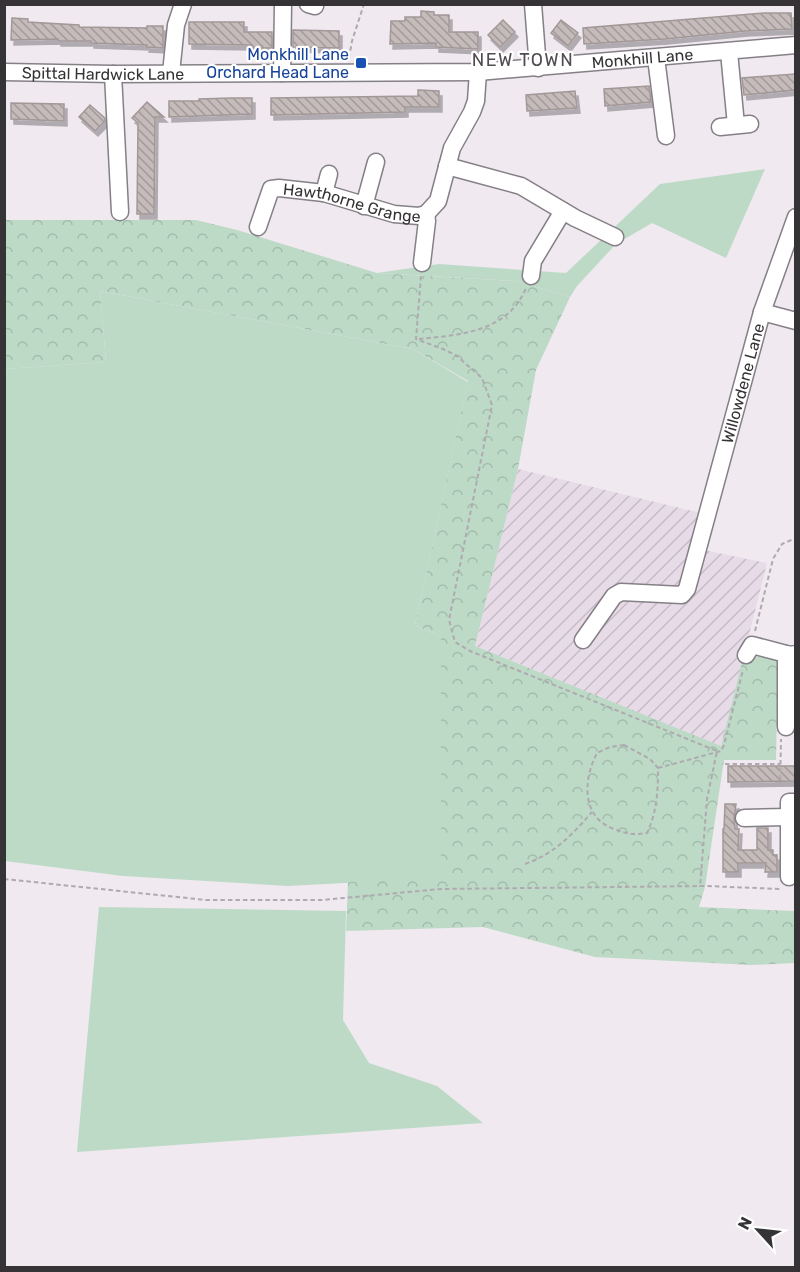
<svg xmlns="http://www.w3.org/2000/svg" width="800" height="1272" font-family="Rubik,sans-serif">
  <style>
    .industrial { fill: url(#industrial-furrows) }
    .green { fill: #bddac7 }
    .forest { fill: url(#forest-crowns) }
    .building { fill: url(#building-back-hatch); stroke: #a29898; stroke-width: 1.5; filter: url(#shadow) }
    .lines { fill: none; stroke-linecap: round; stroke-linejoin: round }
    .minor-casing { stroke: #857f86; stroke-width: 19 }
    .path { stroke: #afaaaf; stroke-width: 2; stroke-dasharray: 4.5 3; stroke-linecap: butt }
    .minor { stroke: #fff; stroke-width: 16 }
    .transit-dot { fill: #1a4fb4; stroke: #fff; stroke-width: 2 }
    .labels { text-anchor: middle; stroke-width: 4.5; stroke-linejoin: round; paint-order: stroke }
    .transit-label { font-size: 16px; fill: #164399; stroke: #fff; text-anchor: end }
    .street-label { font-size: 16px; fill: #363336; stroke: #fff }
    .neighbourhood-label { font-size: 18px; letter-spacing: 1.5px; fill: #524c52; stroke: #fff }
  </style>
  <defs>
    <pattern id="industrial-furrows" width="10" height="10" patternUnits="userSpaceOnUse" patternTransform="scale(1.5)"><rect width="10" height="10" fill="#e6dbe7"/><path d="M-1 1l2-2M0 10L10 0M9 11l2-2" fill="none" stroke="#c6bcc7"/></pattern>
    <pattern id="forest-crowns" width="20" height="18" patternUnits="userSpaceOnUse" patternTransform="scale(1.5)"><rect width="20" height="18" fill="#bddac7"/><path d="M2 6a3 3 0 1 1 6 0M12 15a3 3 0 1 1 6 0" fill="none" stroke="#a3bcac"/></pattern>
    <pattern id="building-back-hatch" width="6" height="6" patternUnits="userSpaceOnUse" patternTransform="scale(1.5)"><rect width="6" height="6" fill="#c6bbbb"/><path d="M-1 5l2 2M0 0l6 6M5-1l2 2" fill="none" stroke="#a29999"/></pattern>
    <filter id="shadow"><feDropShadow dx="3" dy="5" stdDeviation="0" flood-color="#0004"/></filter>
  </defs>
  <rect width="100%" height="100%" fill="#f0e9f0"/>
  <!-- industrial -->
  <path class="industrial" d="M518,469L709,515L704,550L767,563L721,747L475,646Z"/>
  <!-- green -->
  <g class="green">
    <path d="M765,169L726,258L652,223L616,244L577,286L570,297L516,281L377,273L439,264L566,273L660,184Z"/>
    <path d="M100,291L413,349L468,382L415,625L441,637V878L288,886L123,876L5,861V369L106,362Z"/>
    <path d="M99,907L346,911L343,1020L369,1063L437,1086L483,1123L77,1152Z"/>
  </g>
  <!-- forest -->
  <path class="forest" d="M5,220H196L237,230L377,273L516,281L570,297L536,370L518,469L475,646L721,746L744,654L755,658L764,654L778,660L776,760H724L705,887L699,907L795,911V963L751,965L595,957L483,927L346,931L348,882L441,877V637L415,625L468,381L413,349L100,291L106,362L5,369Z"/>
  <!-- building -->
  <g class="building">
    <path d="M421,11L434,12V15H449V32H478V49L436,47V43L390,44L391,21H405V17H421Z"/>
    <path d="M765,13H791L792,29L745,31L665,39L584,44L583,28Z"/>
    <path d="M12,18L28,19V22L79,25V27L147,28V26H163V48L146,47L147,45L91,43V41H58V39L11,40Z"/>
    <path d="M503,20L515,32L500,47L488,35Z"/>
    <path d="M561,20L578,33L568,46L551,33Z"/>
    <path d="M189,22H244V32H272V48H251V45L189,44Z"/>
    <path d="M293,30L339,31V48L293,47Z"/>
    <path d="M795,74V90L744,95L742,78Z"/>
    <path d="M649,86L651,102L605,106L604,89Z"/>
    <path d="M418,90L439,91V107H405V112L271,115V98L418,96Z"/>
    <path d="M575,91L577,108L527,111L526,95Z"/>
    <path d="M231,98H252V114L169,117V101H199V99Z"/>
    <path d="M147,102L164,117H155L154,214H137L138,123L132,118Z"/>
    <path d="M11,103L64,104V121L11,119Z"/>
    <path d="M90,105L105,118V121L95,131L79,117Z"/>
    <path d="M728,766H795V781L728,782Z"/>
    <path d="M725,804H736L734,819L735,829H739L738,850H757V828H768V850H773V855H777V872H765L766,863H738V872H723V829H724Z"/>
  </g>
  <g class="lines">
    <defs>
      <g id="minor">
        <path d="M308,4L315,6"/>
        <path d="M533,4L538,68"/>
        <path d="M729,52L736,125"/>
        <path d="M656,58L666,136"/>
        <path id="s1" d="M4,72L113,74L478,72L796,45"/>
        <path d="M171,73L176,25L183,4"/>
        <path d="M282,73L283,4"/>
        <path d="M113,74L120,212"/>
        <path d="M720,127L750,124"/>
        <path d="M447,166L521,186L575,218L615,237"/>
        <path d="M324,193L329,174"/>
        <path d="M364,206L376,162"/>
        <path id="s2" d="M258,227L271,189L279,188L324,193L394,214L419,216L426,214L438,201L452,148L472,112L476,101L478,72"/>
        <path d="M422,263L427,221L426,214"/>
        <path d="M531,276L533,261L563,211"/>
        <path d="M762,312L796,321"/>
        <path id="s3" d="M583,640L614,596L621,592L682,595L687,589L762,312L796,217"/>
        <path d="M746,655L752,645L790,655L796,654"/>
        <path d="M786,727V654"/>
        <path d="M744,818L789,817"/>
        <path d="M789,877V802H796"/>
      </g>
    </defs>
    <!-- minor casing -->
    <use href="#minor" class="minor-casing"/>
    <!-- path -->
    <g class="path">
      <path d="M349,58L352,41L364,4"/>
      <path d="M421,276L416,339L443,349L457,356L482,378L492,405L449,620L455,642L470,651L717,751L707,799L700,887"/>
      <path d="M419,339C460,335 508,332 526,288"/>
      <path d="M755,631L773,559L782,544L796,538"/>
      <path d="M624,745L650,759L658,768C658,791 657,812 647,833C634,835 626,834 614,829C581,817 583,780 597,753L610,747Z"/>
      <path d="M725,764H780"/>
      <path d="M658,768L721,751L724,745L743,670"/>
      <path d="M780,787L781,739"/>
      <path d="M525,864C554,854 572,835 592,812"/>
      <path d="M4,879L206,900H322L441,889L706,886L781,889"/>
    </g>
    <!-- minor -->
    <use href="#minor" class="minor"/>
  </g>
  <!-- markers -->
  <rect class="transit-dot" x="355" y="57" width="12" height="12" rx="3"/>
  <g class="labels">
    <!-- transit labels -->
    <g class="transit-label">
      <text x="349" y="60">Monkhill Lane<tspan x="349" dy="18">Orchard Head Lane</tspan></text>
    </g>
    <!-- street labels -->
    <g class="street-label">
      <text dy="6" stroke="none"><textPath href="#s1" startOffset="639">Monkhill Lane</textPath></text>
      <text dy="6" stroke="none"><textPath href="#s1" startOffset="99">Spittal Hardwick Lane</textPath></text>
      <text dy="6" stroke="none"><textPath href="#s2" startOffset="123">Hawthorne Grange</textPath></text>
      <text dy="6" stroke="none"><textPath href="#s3" startOffset="344">Willowdene Lane</textPath></text>
    </g>
    <!-- neighbourhood labels -->
    <g class="neighbourhood-label">
      <text x="523" y="66">NEW TOWN</text>
    </g>
  </g>
  <!-- border -->
  <rect width="800" height="1272" fill="none" stroke="#363336" stroke-width="12"/>
  <!-- north arrow -->
  <g transform="translate(758 1230) rotate(297)" stroke="#ffffff" stroke-width="4.5" paint-order="stroke">
  <path d="M0-4.5L10 22L0 15L-10 22Z" fill="#363336"/>
  <text y="-9" font-size="16" font-weight="bold" text-anchor="middle" fill="#363336">N</text>
  </g>
</svg>
